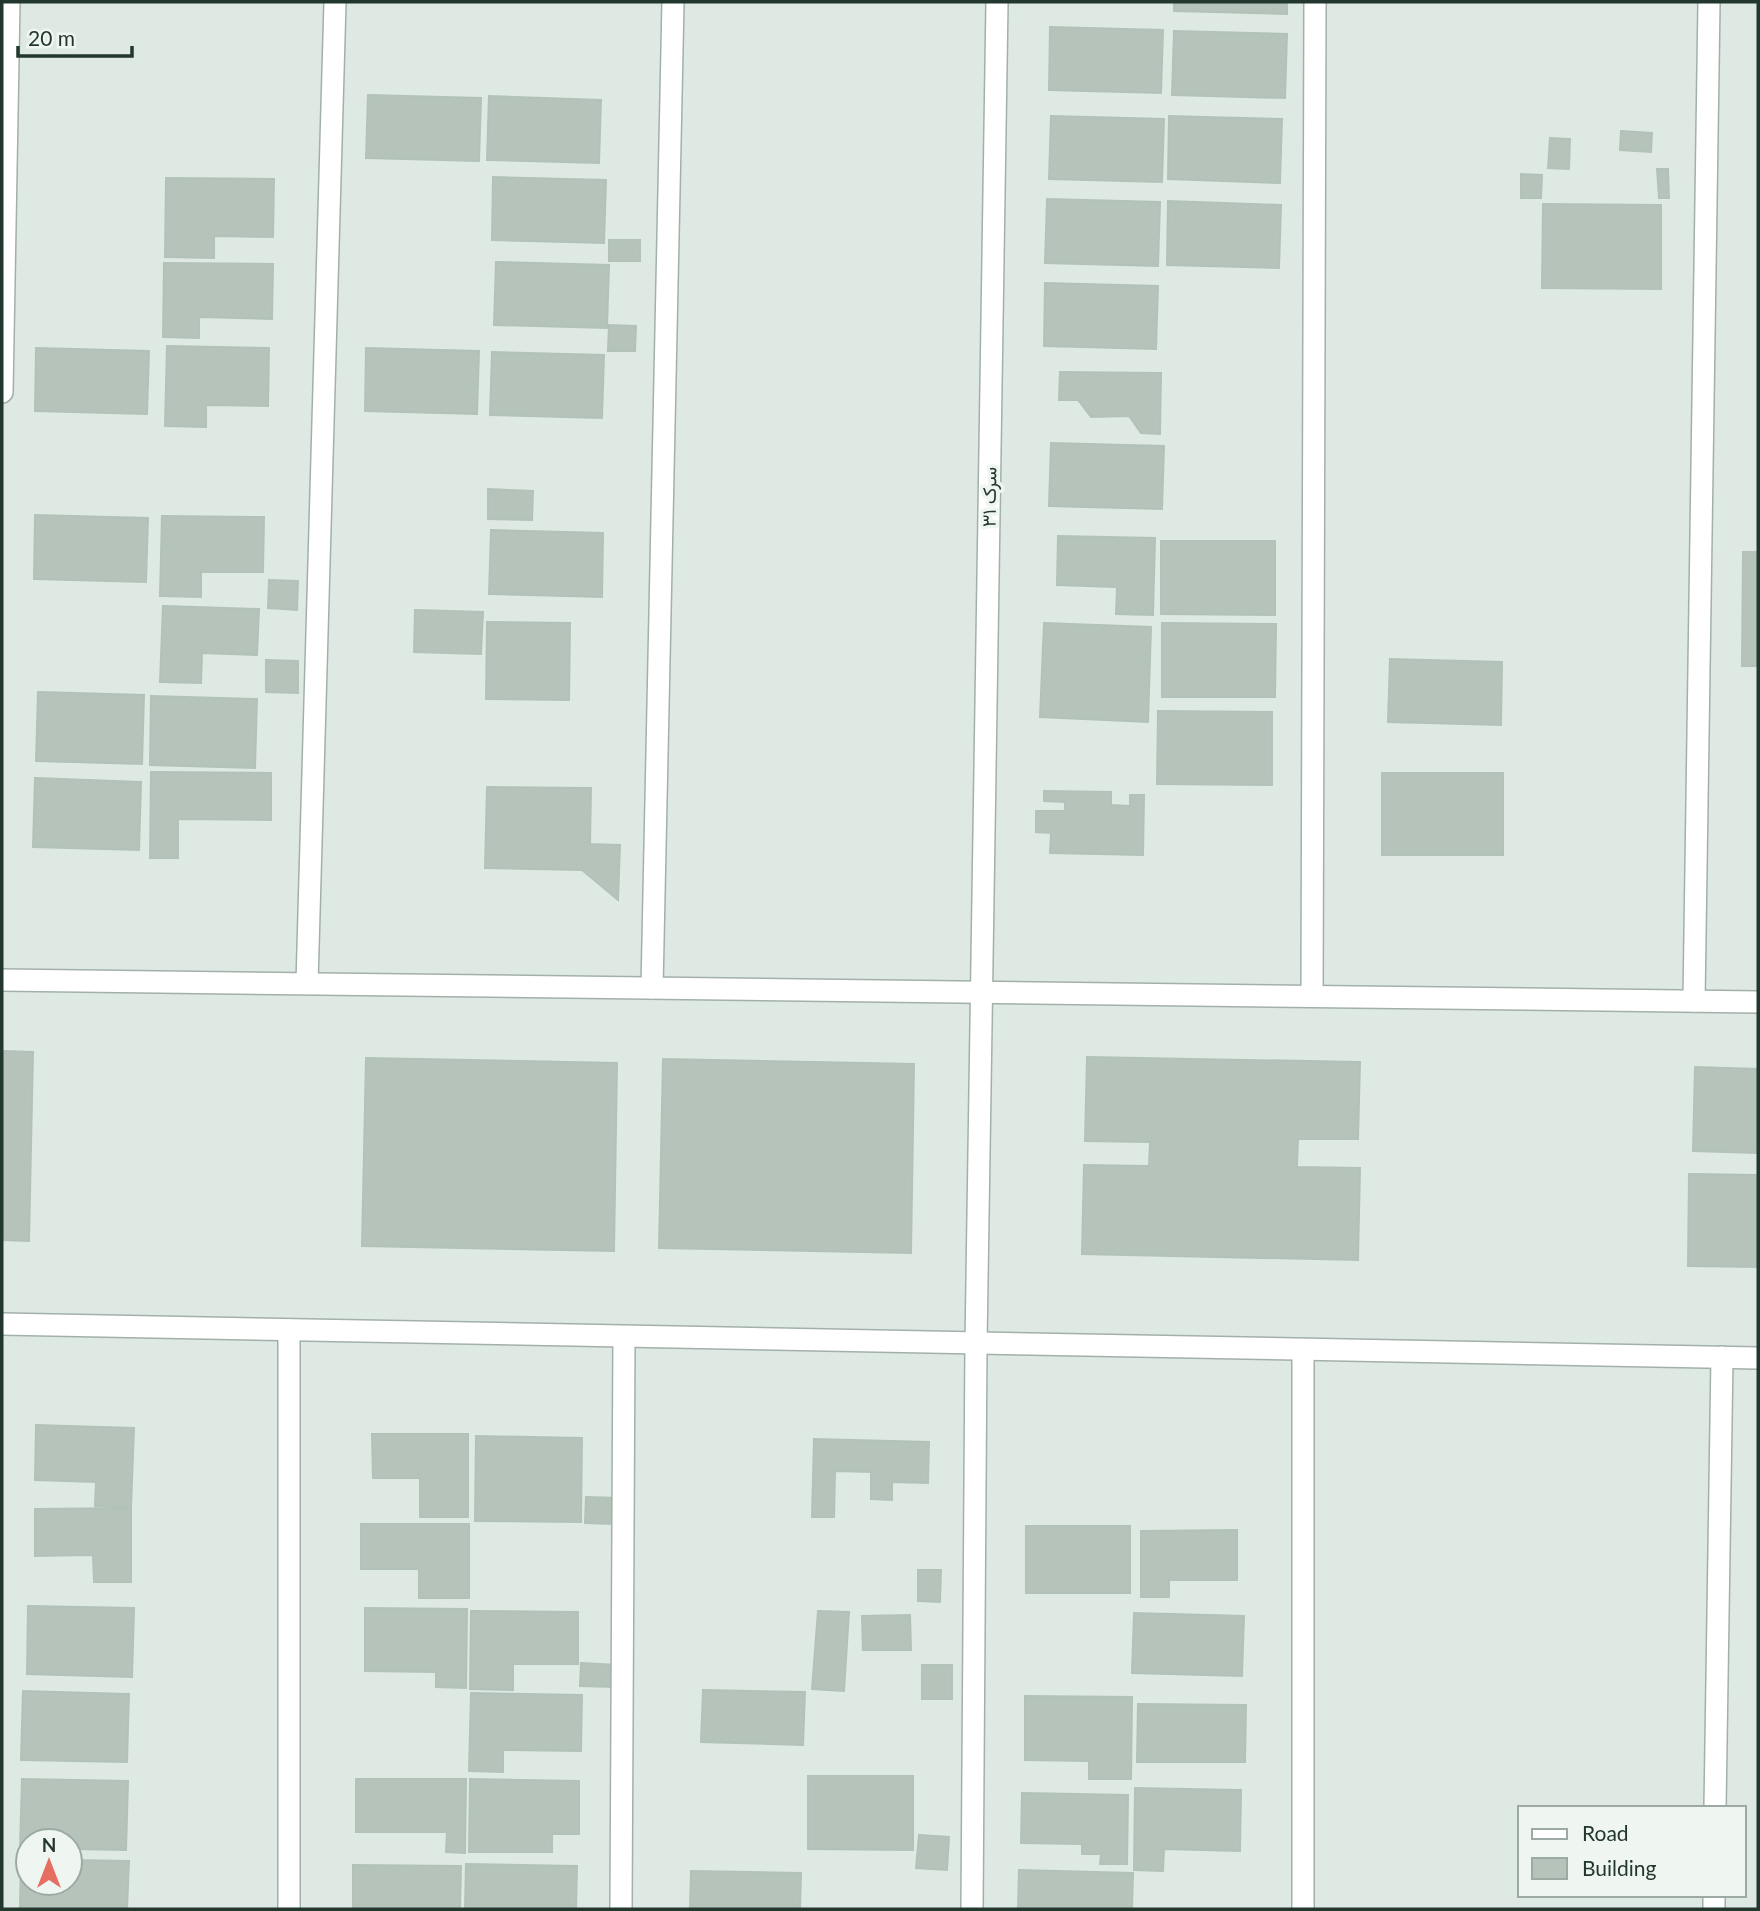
<svg xmlns="http://www.w3.org/2000/svg" width="1760" height="1911" font-family="Lato,Vazirmatn,sans-serif">
  <style>
    .building { fill: #b5c3bb; stroke: #b2c2b9; stroke-width: 2 }
    .lines { fill: none; stroke-linecap: round; stroke-linejoin: round }
    .minor-casing { stroke: #a3b0a9; stroke-width: 24 }
    .minor { stroke: #fff; stroke-width: 21 }
    .labels { text-anchor: middle; stroke-width: 7; stroke-linejoin: round; paint-order: stroke }
    .street-label { font-size: 19px; fill: #22372e; stroke: #eff6f1 }
  </style>
  <rect width="100%" height="100%" fill="#dfe9e3"/>
  <!-- building -->
  <g class="building">
    <path d="M1174,2H1287V14L1174,11Z"/>
    <path d="M1050,27L1163,30L1161,93L1049,90Z"/>
    <path d="M1174,31L1287,34L1285,98L1172,95Z"/>
    <path d="M368,95L481,98L479,161L366,158Z"/>
    <path d="M489,96L601,100L599,163L487,160Z"/>
    <path d="M1051,116L1164,119L1162,182L1049,179Z"/>
    <path d="M1169,116L1282,119L1280,183L1168,179Z"/>
    <path d="M1621,131L1652,133L1651,152L1620,150Z"/>
    <path d="M1550,138L1570,139L1569,169L1548,168Z"/>
    <path d="M1657,169H1668L1669,198H1659Z"/>
    <path d="M1521,174L1542,175L1541,198H1521Z"/>
    <path d="M493,177L606,180L604,243L492,240Z"/>
    <path d="M166,178L274,179L273,237L214,236V258L165,257Z"/>
    <path d="M1047,199L1160,202L1158,266L1045,263Z"/>
    <path d="M1168,201L1281,205L1279,268L1167,265Z"/>
    <path d="M1543,204L1661,205V289L1542,288Z"/>
    <rect x="609" y="240" width="31" height="21"/>
    <path d="M496,262L609,265L607,328L494,325Z"/>
    <path d="M164,263L273,264L272,319L199,317V338L163,337Z"/>
    <path d="M1045,283L1158,286L1156,349L1044,346Z"/>
    <path d="M609,325L636,326L635,351H608Z"/>
    <path d="M167,346L269,348L268,406L206,405V427L165,426Z"/>
    <path d="M36,348L149,351L147,414L35,411Z"/>
    <path d="M366,348L479,351L477,414L365,411Z"/>
    <path d="M492,352L604,355L602,418L490,415Z"/>
    <path d="M1060,372L1161,373L1160,434L1141,433L1129,416L1091,417L1078,400H1059Z"/>
    <path d="M1051,443L1164,446L1162,509L1049,506Z"/>
    <path d="M488,489L533,491L532,520L488,519Z"/>
    <path d="M35,515L148,518L146,582L34,579Z"/>
    <path d="M162,516L264,517L263,572H201V597L160,596Z"/>
    <path d="M491,530L603,533L602,597L489,594Z"/>
    <path d="M1058,536L1155,538L1153,615L1116,614L1117,587L1057,585Z"/>
    <path d="M1161,541H1275V615L1161,614Z"/>
    <path d="M1743,552H1758V666H1742Z"/>
    <path d="M269,580L298,581L297,610L268,608Z"/>
    <path d="M163,606L259,609L257,655L202,653L201,683L160,682Z"/>
    <path d="M415,610L483,612L481,654L414,652Z"/>
    <path d="M487,622L570,623L569,700L486,699Z"/>
    <path d="M1044,623L1151,627L1148,722L1040,717Z"/>
    <path d="M1162,623L1276,624L1275,697H1162Z"/>
    <path d="M1390,659L1502,662L1501,725L1388,722Z"/>
    <path d="M266,660L298,661V693L266,692Z"/>
    <path d="M38,692L144,695L142,764L36,761Z"/>
    <path d="M151,696L257,699L255,768L150,765Z"/>
    <path d="M1158,711L1272,712V785L1157,784Z"/>
    <path d="M151,772L271,773V820L178,819V858H150Z"/>
    <rect x="1382" y="773" width="121" height="82"/>
    <path d="M35,778L141,782L139,850L33,847Z"/>
    <path d="M487,787L591,788L590,844L620,845L618,900L582,870L485,868Z"/>
    <path d="M1044,791L1111,792V805L1130,806V795H1144L1143,855L1050,853L1051,833L1036,832V811H1065V802L1044,801Z"/>
    <path d="M2,1051L33,1052L29,1241L2,1240Z"/>
    <path d="M1087,1057L1360,1062L1358,1139H1298L1297,1167L1360,1168L1358,1260L1082,1254L1084,1165L1149,1166L1150,1142L1085,1141Z"/>
    <path d="M366,1058L617,1063L614,1251L362,1246Z"/>
    <path d="M663,1059L914,1064L911,1253L659,1248Z"/>
    <path d="M1695,1067L1758,1069V1153L1693,1151Z"/>
    <path d="M1689,1174L1758,1175V1267L1688,1266Z"/>
    <path d="M36,1425L134,1428L131,1508L95,1506L96,1482L35,1480Z"/>
    <path d="M372,1434H468V1517H420V1478H373Z"/>
    <path d="M476,1436L582,1438L581,1522L475,1521Z"/>
    <path d="M814,1439L929,1442L928,1483L892,1482V1500L871,1499V1472L835,1471L834,1517H812Z"/>
    <path d="M586,1497L617,1498L616,1524L585,1523Z"/>
    <path d="M131,1508V1582H94L93,1555L35,1556V1509Z"/>
    <path d="M361,1524H469V1598H419V1569H361Z"/>
    <rect x="1026" y="1526" width="104" height="67"/>
    <path d="M1237,1530V1580H1169V1597H1141V1531Z"/>
    <path d="M918,1570H941L940,1602L918,1601Z"/>
    <path d="M28,1606L134,1608L132,1677L27,1674Z"/>
    <path d="M365,1608L467,1609L466,1688L436,1687V1672L365,1671Z"/>
    <path d="M471,1611L578,1612V1664H513V1690L470,1689Z"/>
    <path d="M818,1611L849,1612L844,1691L812,1689Z"/>
    <path d="M1134,1613L1244,1616L1242,1676L1132,1673Z"/>
    <path d="M910,1615L911,1650H863L862,1616Z"/>
    <path d="M581,1663L618,1665L617,1687L580,1686Z"/>
    <rect x="922" y="1665" width="30" height="34"/>
    <path d="M703,1690L805,1692L803,1745L701,1742Z"/>
    <path d="M23,1691L129,1694L127,1762L21,1760Z"/>
    <path d="M471,1693L582,1695L581,1751L503,1750V1772L469,1771Z"/>
    <path d="M1025,1696L1132,1697L1131,1779H1089V1761L1025,1760Z"/>
    <path d="M1138,1704L1246,1705L1245,1762H1137Z"/>
    <path d="M808,1776H913V1850L808,1849Z"/>
    <path d="M22,1779L128,1781L126,1850L70,1849V1841H28V1848L20,1847Z"/>
    <path d="M356,1779H466L465,1853L446,1852L447,1832H356Z"/>
    <path d="M470,1779L579,1781V1834H552V1852H469Z"/>
    <path d="M1135,1788L1241,1790L1240,1851L1164,1849L1163,1871L1134,1870Z"/>
    <path d="M1022,1793L1128,1795L1127,1864H1100L1101,1854H1082V1844L1021,1843Z"/>
    <path d="M919,1835L949,1837L947,1870L916,1868Z"/>
    <path d="M21,1858H28V1883H70V1860L129,1861L127,1909H20Z"/>
    <path d="M466,1864L577,1866L576,1909H465Z"/>
    <path d="M353,1865L461,1866L460,1909H353Z"/>
    <path d="M1019,1870L1133,1873L1132,1909H1018Z"/>
    <path d="M691,1871L801,1873L800,1909H690Z"/>
  </g>
  <g class="lines">
    <defs>
      <g id="minor">
        <path d="M2,392L9,2"/>
        <path d="M2,980L1758,1002"/>
        <path d="M307,983L335,2"/>
        <path d="M652,988L673,2"/>
        <path d="M1312,996L1315,2"/>
        <path d="M1694,1001L1709,2"/>
        <path d="M2,1324L1758,1358"/>
        <path d="M289,1330V1909"/>
        <path d="M1303,1350V1909"/>
        <path d="M1715,1808L1722,1357"/>
        <path d="M621,1909L624,1337"/>
        <path d="M972,1909L976,1344L997,2"/>
        <path d="M1714,1909V1895"/>
      </g>
    </defs>
    <!-- minor casing -->
    <use href="#minor" class="minor-casing"/>
    <!-- minor -->
    <use href="#minor" class="minor"/>
  </g>
  <g class="labels">
    <!-- street labels -->
    <g class="street-label">
      <text transform="translate(989 497) rotate(-89)" y="7">سرک ۳۱</text>
    </g>
  </g>
  <!-- border -->
  <rect width="1760" height="1911" fill="none" stroke="#22372e" stroke-width="7"/>
  <!-- legend -->
  <rect x="1518" y="1806" width="228" height="91" fill="#eff6f1" stroke="#9daaa3" stroke-width="2"/>
  <rect x="1532" y="1829" width="35" height="10" fill="#ffffff" stroke="#9daaa3" stroke-width="2"/>
  <text x="1582" y="1841" font-size="21" fill="#22372e">Road</text>
  <rect x="1532" y="1858" width="35" height="21" fill="#b5c3bb" stroke="#9daaa3" stroke-width="2"/>
  <text x="1582" y="1876" font-size="21" fill="#22372e">Building</text>
  <!-- north arrow -->
  <g transform="translate(49 1862)"><circle r="33" fill="#eff6f1" stroke="#9daaa3" stroke-width="2"/>
  <path d="M0-5L12 26L0 18L-12 26Z" fill="#e56e60"/>
  <text y="-10" font-size="19" font-weight="bold" text-anchor="middle" fill="#22372e">N</text>
  </g>
  <!-- scale -->
  <path d="M18 46v10h114v-10" fill="none" stroke="#22372e" stroke-width="3.5"/>
  <text x="28" y="46" font-size="21" fill="#22372e" stroke="#eff6f1" stroke-width="5" paint-order="stroke">20 m</text>
</svg>
